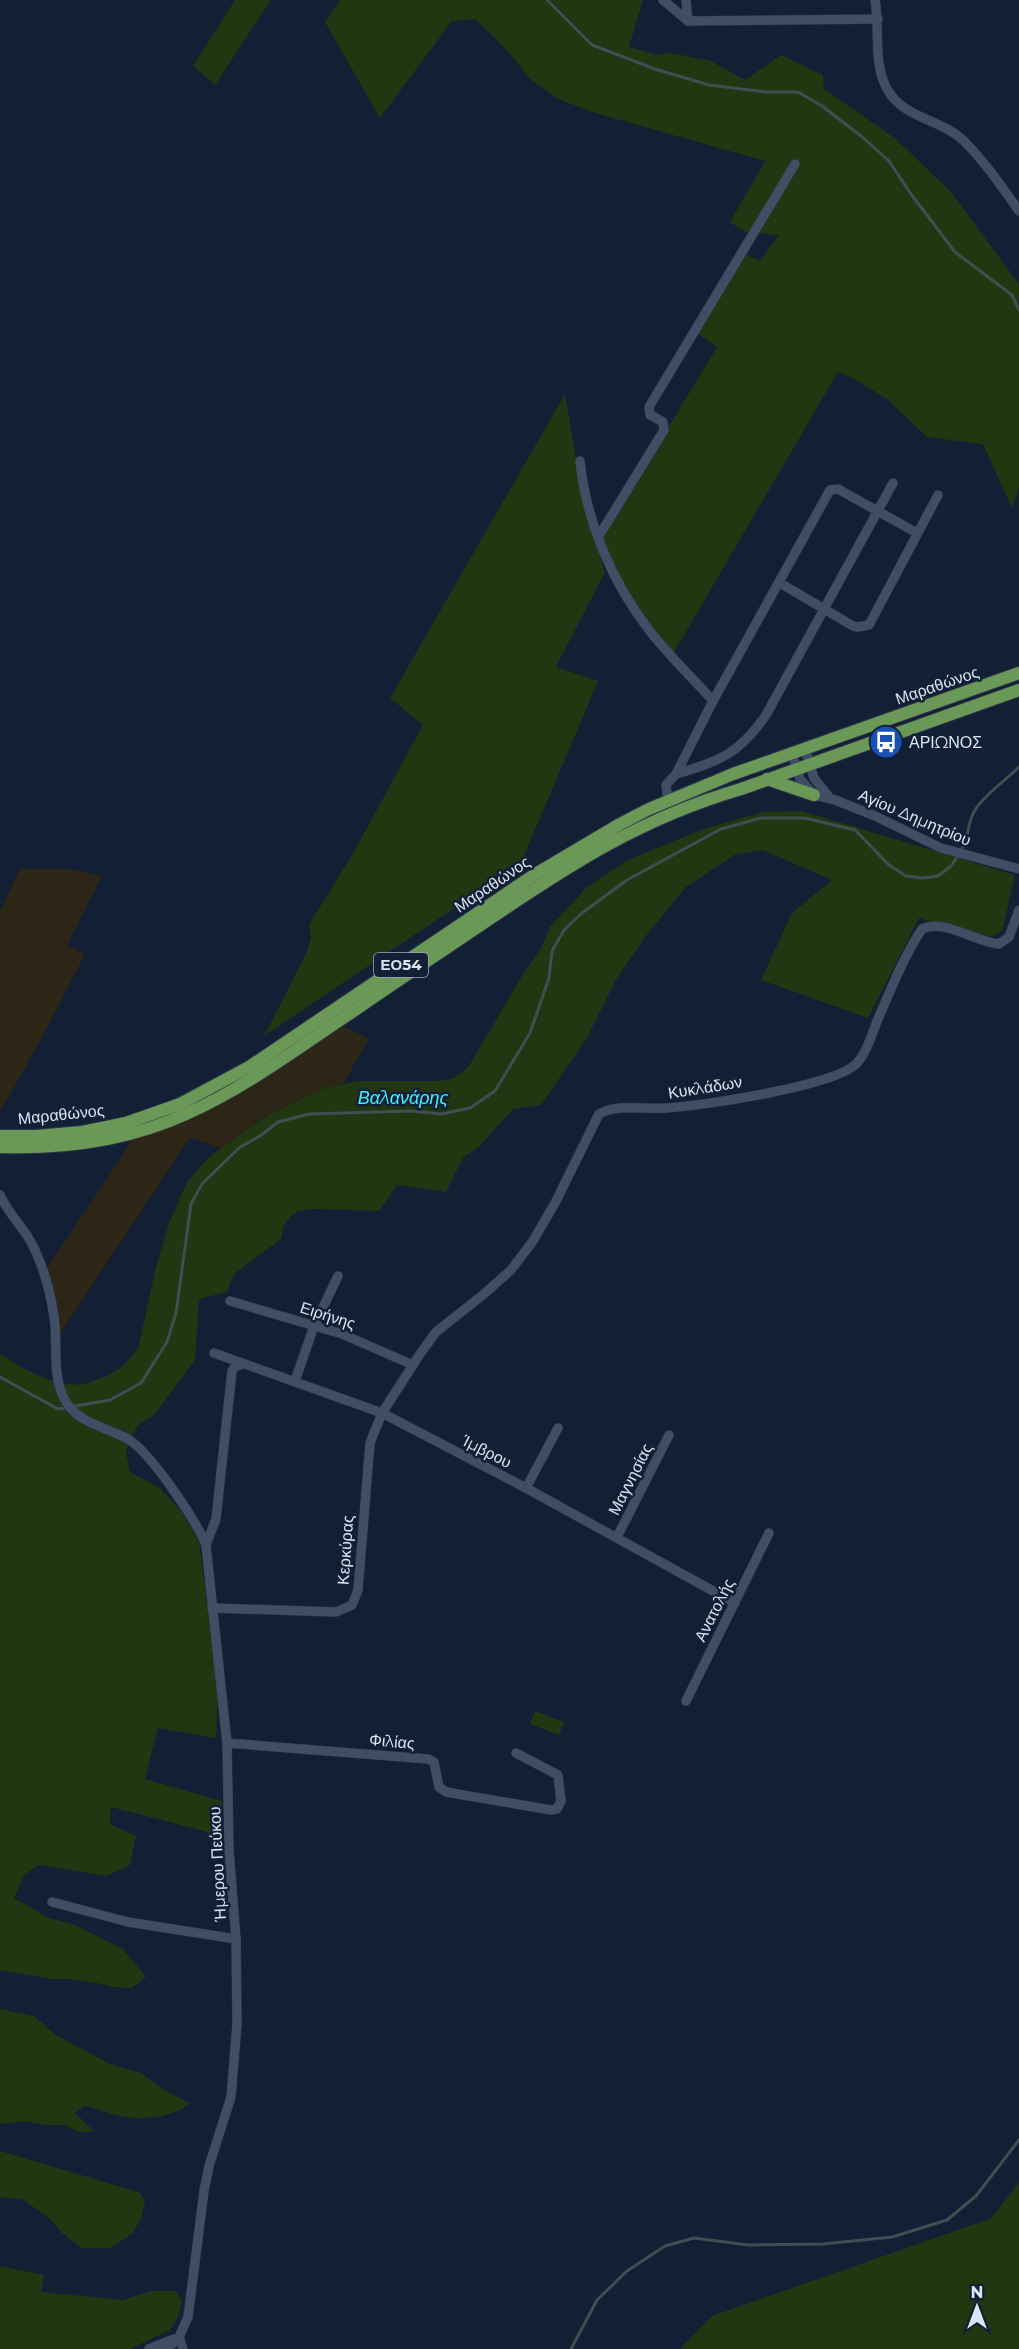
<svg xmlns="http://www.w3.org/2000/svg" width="1019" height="2349" font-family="Montserrat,sans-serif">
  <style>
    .industrial { fill: #2d2515 }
    .green { fill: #213711 }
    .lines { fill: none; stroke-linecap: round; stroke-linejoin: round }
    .stream { stroke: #424c51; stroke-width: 3 }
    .minor-casing { stroke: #31384b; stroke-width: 10 }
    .major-casing { stroke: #31384b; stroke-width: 14 }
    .minor { stroke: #3f4d65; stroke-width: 9 }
    .major { stroke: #6a9857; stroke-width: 12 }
    .labels { text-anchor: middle; stroke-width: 5; stroke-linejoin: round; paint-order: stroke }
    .shield { fill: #121f34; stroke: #9fa9ba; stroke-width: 1.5 }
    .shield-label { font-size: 15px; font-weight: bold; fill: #dbe4f3 }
    .street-label { font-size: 16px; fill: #dbe4f3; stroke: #121f34 }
    .poi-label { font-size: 16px; fill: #dbe4f3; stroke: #121f34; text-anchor: start }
    .water-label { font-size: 18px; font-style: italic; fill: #3af4fa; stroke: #121f34 }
  </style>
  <rect width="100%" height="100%" fill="#121f34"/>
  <!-- industrial -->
  <g class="industrial">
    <path d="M20,869H69L102,876L67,945L85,954L44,1034L0,1112V911Z"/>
    <path d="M339,1024L369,1039L343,1084L325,1088L270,1114L222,1149L190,1137L58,1337L45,1271L119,1161L134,1136L164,1126Z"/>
  </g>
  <!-- green -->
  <g class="green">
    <path d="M235,0H271L215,85L193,66Z"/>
    <path d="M340,0H643L629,47L657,55L671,53L711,61L745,80L781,55L823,75L824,89L895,138L951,192L1019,284V487L1012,508L983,444L927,437L888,400L856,380L838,372L673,654L653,631L615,573L602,537L717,347L696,332L744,253L760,261L779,235L745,232L730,222L765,161L595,113L558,99L530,79L506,49L475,19L452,21L380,118L325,22Z"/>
    <path d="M565,394L584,506L605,572L556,667L598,681L524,856L526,860L264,1036L306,954L311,938L309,925L356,848L423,725L390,698Z"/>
    <path d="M802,811L1015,875L1002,931L993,936H982L919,918L868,1018L761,980L792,913L832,880L763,850L734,855L686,887L645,937L617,978L587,1038L541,1105L513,1109L480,1146L463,1158L446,1192L397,1185L379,1211L316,1209L298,1211L291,1216L284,1225L281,1239L234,1274L227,1292L199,1299L195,1360L155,1414L137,1426L126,1452L130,1472L160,1488L182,1512L199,1542L218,1685L216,1738L158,1728L145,1779L222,1801L215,1834L111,1807L110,1824L136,1836L130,1865L107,1876L38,1865L24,1876L14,1898L49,1918L73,1924L123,1949L146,1977L132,1988L113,1987L97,1983L69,1979H51L0,1970V1354C22,1368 55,1388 83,1384C89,1383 95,1380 101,1378C119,1371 130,1362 139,1345L156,1267L169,1223L187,1182L209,1157L270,1114L325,1088L358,1081H437L454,1078L469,1066L523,974L541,948L550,927L586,888L628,860L703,829L762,812Z"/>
    <path d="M535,1711L564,1722L559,1735L530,1724Z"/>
    <path d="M0,2009L34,2016L56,2035L112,2065L141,2073L169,2093L190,2103C174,2117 147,2120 126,2117C112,2115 98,2108 84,2106L75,2113L95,2132H79L65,2125H45L22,2121L0,2124Z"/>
    <path d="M0,2151L139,2192L145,2201L142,2216L133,2233L111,2248H82L62,2233L50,2219L22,2199L0,2197Z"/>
    <path d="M1019,2182V2349H680L712,2316L992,2218Z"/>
    <path d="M0,2266L44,2275L41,2292L123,2300L151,2291H175L182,2300L178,2317L170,2330L130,2349H0Z"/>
  </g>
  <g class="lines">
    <!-- stream -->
    <g class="stream">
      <path d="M547,0L592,45L655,69L709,85L766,92H798L822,106L861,136L889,161L911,194L955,252L1012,295L1019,310"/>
      <path d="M961,850C970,837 966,825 975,810C984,795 1006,780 1019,767"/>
      <path d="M0,1377L58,1409L110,1400L141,1383L167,1342L176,1313L191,1204L202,1184L240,1147L260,1136L278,1122L309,1114L411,1111L442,1114L470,1108L495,1091L530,1033L549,978L552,951L564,930L582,913L627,880L721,829L761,818H805L855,830L889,865L906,876L923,878L938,876L951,866L958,856"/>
      <path d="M571,2349L597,2300L627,2271L665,2246L694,2238L748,2245L823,2244L892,2237L947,2220L976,2196L1019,2140"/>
    </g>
    <defs>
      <g id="minor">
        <path d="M663,0L688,21L878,19"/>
        <path d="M686,0L688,21"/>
        <path d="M875,0C880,28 873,61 886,87C902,119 940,118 964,141C985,162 1002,187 1019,211"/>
        <path d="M580,461C586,521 612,582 649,630C668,655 692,677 713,701"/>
        <path d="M599,536L664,430L663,422L650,415L649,407L795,164"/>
        <path d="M780,583L853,626L858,627L869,625L938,495"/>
        <path d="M805,749L814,778L829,797"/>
        <path d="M792,754L800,779L814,795L835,800L873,815L941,848L1019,869"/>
        <path d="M676,774C720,761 739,754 766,715L893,483"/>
        <path d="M668,801L666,785L676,774L713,701L830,490L838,489L917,533"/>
        <path d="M0,1195C7,1211 19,1223 28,1237C43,1262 52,1296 55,1325C57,1350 52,1383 68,1405C82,1424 108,1428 128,1439C150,1452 196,1520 206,1545L227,1743L229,1850L236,1939L237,2024L231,2097L209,2166L204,2191L188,2317L179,2337L167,2349"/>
        <path d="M230,1301L342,1334L413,1365"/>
        <path d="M214,1353L382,1413L526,1488L735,1603"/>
        <path d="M295,1381L314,1326L338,1276"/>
        <path d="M526,1488L558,1428"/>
        <path d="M617,1537L669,1435"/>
        <path d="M206,1545L216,1519L232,1371L235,1367L242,1364"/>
        <path d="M212,1608L336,1612L352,1605L358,1590L370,1443L382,1413L420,1354L436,1332L484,1294L511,1270L533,1241L555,1203L599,1114C618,1103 645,1110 666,1108C701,1106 834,1086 856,1064C867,1053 872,1033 878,1019C891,989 904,956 922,929C942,918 976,942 999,944L1009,937L1019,910"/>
        <path d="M686,1701L769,1533"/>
        <path d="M227,1743L428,1759L434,1762L439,1787L446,1792L551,1810L557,1809L561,1801L558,1775L516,1753"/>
        <path d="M52,1902L128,1922L236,1939"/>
        <path d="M179,2337L183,2349"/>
        <path d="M149,2349L174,2339"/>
      </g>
      <g id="major">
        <path d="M767,779L814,795"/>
        <path d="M0,1136H37L82,1132L126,1123L180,1104L249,1067L534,875L620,824L649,809L733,774L1019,673"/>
        <path d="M0,1147C63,1149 129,1140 186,1114C245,1088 296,1049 349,1014C395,982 442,951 488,920C572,863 642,818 741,789L1019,690"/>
      </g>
    </defs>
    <!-- minor casing -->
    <use href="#minor" class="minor-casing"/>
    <!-- major casing -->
    <use href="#major" class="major-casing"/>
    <!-- minor -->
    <use href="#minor" class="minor"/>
    <!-- major -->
    <use href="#major" class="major"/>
  </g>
  <!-- icons -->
  <defs>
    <symbol id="bus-disc" viewBox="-11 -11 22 22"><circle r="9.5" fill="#1a4fb4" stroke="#121f34"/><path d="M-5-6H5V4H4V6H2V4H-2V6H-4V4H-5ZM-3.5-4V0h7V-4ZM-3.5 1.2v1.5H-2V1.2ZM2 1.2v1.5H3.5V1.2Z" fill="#fff"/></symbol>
  </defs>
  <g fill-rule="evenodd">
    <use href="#bus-disc" x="867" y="723" width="38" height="38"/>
  </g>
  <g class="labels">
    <!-- shield labels -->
    <rect class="shield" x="374" y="953" width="54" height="24" rx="4.5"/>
    <g class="shield-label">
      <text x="401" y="970">ΕΟ54</text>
    </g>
    <!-- street labels -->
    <g class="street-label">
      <text transform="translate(937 685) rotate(-19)" y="6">Μαραθώνος</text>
      <text transform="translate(915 817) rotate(23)" y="6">Αγίου Δημητρίου</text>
      <text transform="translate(492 884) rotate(-34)" y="6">Μαραθώνος</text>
      <text transform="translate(705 1087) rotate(-9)" y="6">Κυκλάδων</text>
      <text transform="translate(61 1114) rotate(-6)" y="6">Μαραθώνος</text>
      <text transform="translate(328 1315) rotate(18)" y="6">Ειρήνης</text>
      <text transform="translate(487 1451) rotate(27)" y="6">Ίμβρου</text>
      <text transform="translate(630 1479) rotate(-63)" y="6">Μαγνησίας</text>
      <text transform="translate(345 1550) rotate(-86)" y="6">Κερκύρας</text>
      <text transform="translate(714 1610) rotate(-63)" y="6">Ανατολής</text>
      <text transform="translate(392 1741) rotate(5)" y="6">Φιλίας</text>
      <text transform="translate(217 1864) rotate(-93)" y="6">Ήμερου Πεύκου</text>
    </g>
    <!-- poi labels -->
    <g class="poi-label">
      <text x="909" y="748">ΑΡΙΩΝΟΣ</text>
    </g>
    <!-- water labels -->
    <g class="water-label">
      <text x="403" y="1104">Βαλανάρης</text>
    </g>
  </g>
  <!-- north arrow -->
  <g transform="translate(977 2307)" stroke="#121f34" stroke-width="4.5" paint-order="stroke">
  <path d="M0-4.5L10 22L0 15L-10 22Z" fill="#dbe4f3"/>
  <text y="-9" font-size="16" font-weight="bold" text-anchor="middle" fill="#dbe4f3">N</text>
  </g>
</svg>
